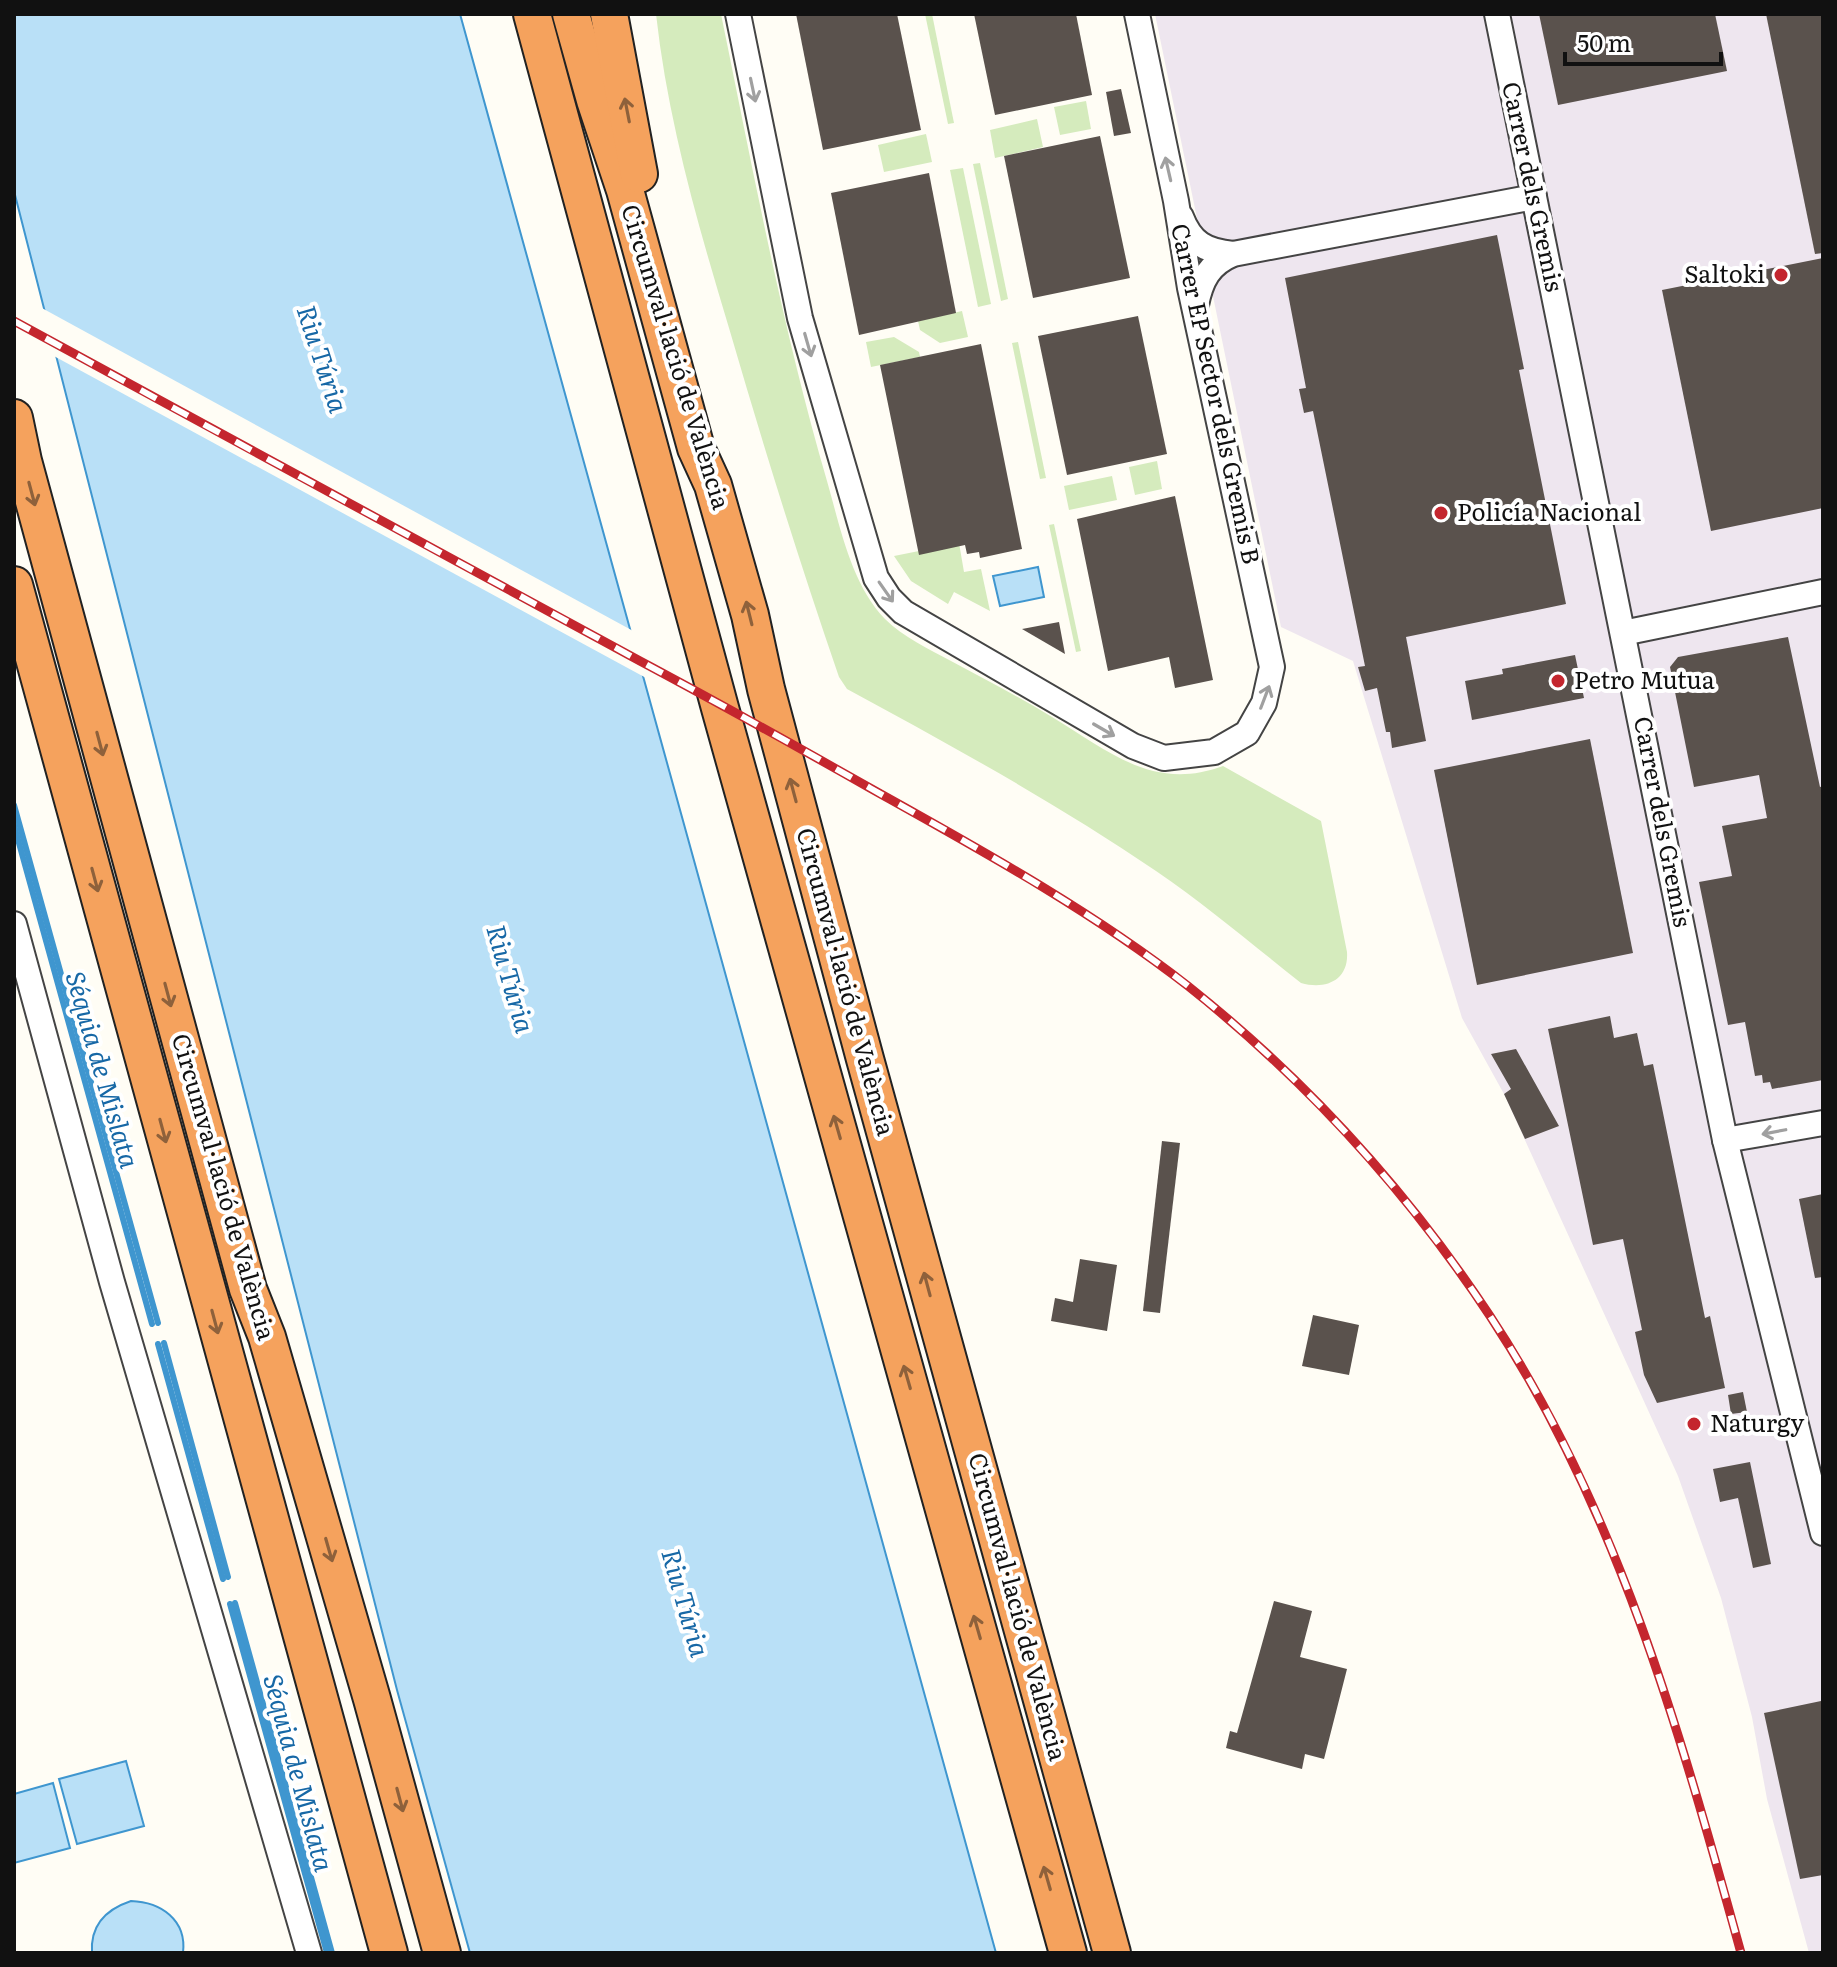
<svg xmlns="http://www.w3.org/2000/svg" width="1837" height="1967" font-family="Literata,serif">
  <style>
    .industrial { fill: #eee6ef }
    .green { fill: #d5ebbd }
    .water { fill: #b9e0f7; stroke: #3f96cf; stroke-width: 2 }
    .pier { fill: #fffdf5 }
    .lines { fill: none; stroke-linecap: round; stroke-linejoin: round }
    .stream { stroke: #3f96cf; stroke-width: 6 }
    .building { fill: #5a524d }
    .minor-casing { stroke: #444; stroke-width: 28 }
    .highway-casing { stroke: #222; stroke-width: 40 }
    .minor { stroke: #fff; stroke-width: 24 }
    .highway { stroke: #f5a25d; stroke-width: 36 }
    .rail-casing { stroke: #c4262e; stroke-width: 9 }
    .rail { stroke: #fff; stroke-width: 6; stroke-dasharray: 18; stroke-linecap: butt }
    .oneway { stroke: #a0a0a0 }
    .oneway2 { stroke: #8e613b }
    .poi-dot { fill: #c4262e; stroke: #fff; stroke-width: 3 }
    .labels { text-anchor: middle; stroke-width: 8; stroke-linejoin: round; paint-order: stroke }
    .street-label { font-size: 24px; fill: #111; stroke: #fff }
    .poi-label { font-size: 24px; fill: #111; stroke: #fff; text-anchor: start }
    .water-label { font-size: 26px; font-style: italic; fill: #1768a6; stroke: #fff }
  </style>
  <rect width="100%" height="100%" fill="#fffdf5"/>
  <!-- industrial -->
  <path class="industrial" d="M1155,14H1823V1953H1809L1767,1799L1752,1717L1721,1598L1678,1476L1504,1094L1462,1018L1353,661L1281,627Z"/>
  <!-- green -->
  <g class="green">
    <path d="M656,14H721C753,170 782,327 827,481C840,526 851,584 885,619C903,637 929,649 951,661C985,679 1019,697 1052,717C1109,751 1153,792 1223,766L1321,821L1347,952C1349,981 1325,990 1301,983C1253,945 1207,906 1156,871C1058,804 952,746 847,689L839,677C799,561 763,445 729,328C698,225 668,122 656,14Z"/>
    <path d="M925,14H932L954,123L948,124Z"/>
    <path d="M1086,101L1091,129L1060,135L1054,107Z"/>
    <path d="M1037,119L1043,147L995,158L990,130Z"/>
    <path d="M926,134L932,162L884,172L878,145Z"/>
    <path d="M980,163L1008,299L1001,301L973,164Z"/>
    <path d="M963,168L991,304L978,307L950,170Z"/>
    <path d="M962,311L968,337L940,343L920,330L918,321Z"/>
    <path d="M894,337L919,352L920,357L871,367L866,342Z"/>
    <path d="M1018,342L1046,478L1040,479L1012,343Z"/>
    <path d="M1157,461L1162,489L1135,495L1129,467Z"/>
    <path d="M1112,476L1117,500L1069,510L1064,486Z"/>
    <path d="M1054,524L1081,651L1076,652L1049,525Z"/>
    <path d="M959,543L964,572L981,569L990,611L954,592L948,604L911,581L894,556Z"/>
  </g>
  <!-- water -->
  <g class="water">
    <path d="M14,14H460L996,1953H470L397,1690L14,191Z"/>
    <path d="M1038,567L1044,597L1000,606L993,576Z"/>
    <path d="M126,1761L144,1826L77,1844L59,1779Z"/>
    <path d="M53,1783L70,1848L14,1863V1794Z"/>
    <path d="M131,1901C161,1902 187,1920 183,1953H92C90,1925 107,1909 131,1901Z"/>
  </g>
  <!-- pier -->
  <path class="pier" d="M40,307L635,632L648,679L52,355Z"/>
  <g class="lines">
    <!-- stream -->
    <g class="stream">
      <path d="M14,805L158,1323"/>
      <path d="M14,825L152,1324"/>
      <path d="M164,1343L228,1577"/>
      <path d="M158,1344L223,1579"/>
      <path d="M235,1603L332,1953"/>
      <path d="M230,1604L327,1953"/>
    </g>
  </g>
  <!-- building -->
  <g class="building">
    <path d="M796,14H897L921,130L823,150Z"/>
    <path d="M974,14H1076L1092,95L995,115Z"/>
    <path d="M1539,14H1715L1727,71L1558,105Z"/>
    <path d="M1766,14H1823V253L1815,254Z"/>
    <path d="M1121,89L1131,133L1114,136L1106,92Z"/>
    <path d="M1100,136L1130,278L1033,298L1004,156Z"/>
    <path d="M929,173L956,313L859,335L831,193Z"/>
    <path d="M1497,235L1524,369L1519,370L1566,604L1406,637L1426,741L1392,748L1390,732H1386L1377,688L1365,691L1358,667L1365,666L1313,411L1304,413L1299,389L1306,388L1285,278Z"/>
    <path d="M1823,258V508L1711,531L1662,290Z"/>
    <path d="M1138,316L1167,454L1067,475L1038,336Z"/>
    <path d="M981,344L1022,549L980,558L979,552L967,554L965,545L919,555L880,365Z"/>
    <path d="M1175,496L1213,680L1175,688L1169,657L1108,671L1077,519Z"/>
    <path d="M1059,622L1065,654L1022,629Z"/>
    <path d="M1788,637L1820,787L1823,786V1080L1772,1089L1770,1082L1763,1083L1762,1075L1755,1076L1745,1022L1728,1025L1699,882L1732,876L1722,826L1767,818L1759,775L1694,787L1670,667L1678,657Z"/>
    <path d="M1575,655L1584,698L1472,720L1465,681L1503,674L1502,669Z"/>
    <path d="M1590,739L1633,953L1477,985L1434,770Z"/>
    <path d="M1610,1016L1614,1038L1637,1033L1644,1066L1653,1064L1705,1318L1710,1316L1725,1388L1657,1403L1644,1375L1635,1332L1642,1330L1623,1239L1593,1245L1548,1029Z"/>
    <path d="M1516,1049L1559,1126L1525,1139L1504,1094L1511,1089L1491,1054Z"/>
    <path d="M1162,1141L1180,1143L1160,1313L1143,1311Z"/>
    <path d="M1823,1194V1277L1815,1278L1799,1199Z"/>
    <path d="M1080,1259L1117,1265L1107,1331L1051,1321L1055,1298L1073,1302Z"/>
    <path d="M1313,1315L1359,1325L1349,1375L1302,1366Z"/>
    <path d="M1743,1392L1747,1412L1731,1414L1728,1395Z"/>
    <path d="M1750,1462L1771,1564L1753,1568L1738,1498L1720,1502L1713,1469Z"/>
    <path d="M1274,1601L1312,1611L1300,1657L1347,1669L1324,1759L1305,1754L1302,1769L1226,1748L1230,1731L1237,1733Z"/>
    <path d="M1821,1701L1823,1712V1875L1800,1879L1764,1713Z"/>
  </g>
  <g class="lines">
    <defs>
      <g id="minor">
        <path d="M738,14L800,318L876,578L889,598L903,612L1133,746L1164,758L1214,752L1247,733L1264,703L1272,667L1190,288L1176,201L1137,14"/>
        <path d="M1497,14L1725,1140L1823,1533"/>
        <path d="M1181,217C1191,243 1205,251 1233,254"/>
        <path d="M1196,305C1201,280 1209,264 1233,254L1534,197"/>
        <path d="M1623,633L1823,592"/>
        <path d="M14,924L112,1282L309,1953"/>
        <path d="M1725,1140L1823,1123"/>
      </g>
      <g id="highway">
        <path d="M532,14L720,708L1068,1953"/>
        <path d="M571,14L595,100L625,190L696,448L713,485L750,615L766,689L865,1059L1112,1953"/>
        <path d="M609,14L639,174"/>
        <path d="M14,418L23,461L248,1289L267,1337L372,1699L442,1953"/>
        <path d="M14,585L389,1953"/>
      </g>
    </defs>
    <!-- minor casing -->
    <use href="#minor" class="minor-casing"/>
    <!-- highway casing -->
    <use href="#highway" class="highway-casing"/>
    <!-- minor -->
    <use href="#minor" class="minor"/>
    <!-- highway -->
    <use href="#highway" class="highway"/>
    <defs>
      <path id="rail" d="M14,321C223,435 432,548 640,661C717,702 794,745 870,788C979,849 1089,909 1188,986C1305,1079 1408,1192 1490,1316C1618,1510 1680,1732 1741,1953"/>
    </defs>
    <!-- rail casing -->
    <use href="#rail" class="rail-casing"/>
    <!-- rail -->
    <use href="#rail" class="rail"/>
  </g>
  <!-- one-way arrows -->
  <defs><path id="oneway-shaft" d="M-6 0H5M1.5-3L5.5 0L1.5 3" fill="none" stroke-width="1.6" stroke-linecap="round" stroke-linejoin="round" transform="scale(2)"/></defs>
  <g class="oneway">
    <use href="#oneway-shaft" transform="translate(753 90) rotate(78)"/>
    <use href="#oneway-shaft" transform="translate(1168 169) rotate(-103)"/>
    <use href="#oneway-shaft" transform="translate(808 345) rotate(74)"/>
    <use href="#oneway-shaft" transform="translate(886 592) rotate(55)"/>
    <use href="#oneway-shaft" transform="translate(1265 697) rotate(-69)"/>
    <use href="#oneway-shaft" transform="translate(1104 730) rotate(30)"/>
    <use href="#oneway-shaft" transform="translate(1774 1132) rotate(169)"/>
  </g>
  <g class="oneway2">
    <use href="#oneway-shaft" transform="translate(627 110) rotate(-101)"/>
    <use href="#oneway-shaft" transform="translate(32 494) rotate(75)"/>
    <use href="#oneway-shaft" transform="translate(749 613) rotate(-104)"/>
    <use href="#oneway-shaft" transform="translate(100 744) rotate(75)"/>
    <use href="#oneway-shaft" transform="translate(793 790) rotate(-105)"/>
    <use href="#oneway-shaft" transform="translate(95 880) rotate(75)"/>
    <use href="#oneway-shaft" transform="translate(168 995) rotate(75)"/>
    <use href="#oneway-shaft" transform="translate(837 1127) rotate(-106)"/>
    <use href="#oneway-shaft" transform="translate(163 1131) rotate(75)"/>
    <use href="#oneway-shaft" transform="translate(927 1284) rotate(-105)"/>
    <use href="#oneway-shaft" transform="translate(215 1322) rotate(75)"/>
    <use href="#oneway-shaft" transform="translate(907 1377) rotate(-106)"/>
    <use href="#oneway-shaft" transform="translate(329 1550) rotate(74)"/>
    <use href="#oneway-shaft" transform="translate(977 1627) rotate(-106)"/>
    <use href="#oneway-shaft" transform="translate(400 1800) rotate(75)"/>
    <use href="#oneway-shaft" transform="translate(1047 1878) rotate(-106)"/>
  </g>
  <!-- markers -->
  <g class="poi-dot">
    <circle cx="1781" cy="275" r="8"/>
    <circle cx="1441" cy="513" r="8"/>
    <circle cx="1558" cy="681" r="8"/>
    <circle cx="1694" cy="1424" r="8"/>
  </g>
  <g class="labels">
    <!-- street labels -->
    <g class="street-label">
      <text transform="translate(1532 187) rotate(78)" y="8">Carrer dels Gremis</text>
      <text transform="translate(675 357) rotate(73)" y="8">Circumval·lació de València</text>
      <text transform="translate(1215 394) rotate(78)" y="8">Carrer EP Sector dels Gremis B</text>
      <text transform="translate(1662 822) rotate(79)" y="8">Carrer dels Gremis</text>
      <text transform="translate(845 982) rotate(75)" y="8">Circumval·lació de València</text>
      <text transform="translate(223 1187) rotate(74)" y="8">Circumval·lació de València</text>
      <text transform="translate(1017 1607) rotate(75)" y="8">Circumval·lació de València</text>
    </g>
    <!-- poi labels -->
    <g class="poi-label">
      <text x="1765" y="283" text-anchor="end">Saltoki</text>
      <text x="1457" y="521">Policía Nacional</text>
      <text x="1574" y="689">Petro Mutua</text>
      <text x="1710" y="1432">Naturgy</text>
    </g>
    <!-- water labels -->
    <g class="water-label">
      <text transform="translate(322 359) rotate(72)" y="9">Riu Túria</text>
      <text transform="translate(510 979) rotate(74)" y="9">Riu Túria</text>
      <text transform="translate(102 1070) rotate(74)" y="9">Séquia de Mislata</text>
      <text transform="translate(685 1603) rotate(74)" y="9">Riu Túria</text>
      <text transform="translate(298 1773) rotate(75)" y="9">Séquia de Mislata</text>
    </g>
  </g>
  <!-- border -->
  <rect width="1837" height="1967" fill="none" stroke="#111111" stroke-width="32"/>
  <!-- scale -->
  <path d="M1565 52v12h156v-12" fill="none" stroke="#111111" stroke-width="4"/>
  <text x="1577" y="52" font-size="24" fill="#111111" stroke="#ffffff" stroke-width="6" paint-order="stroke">50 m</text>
</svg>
